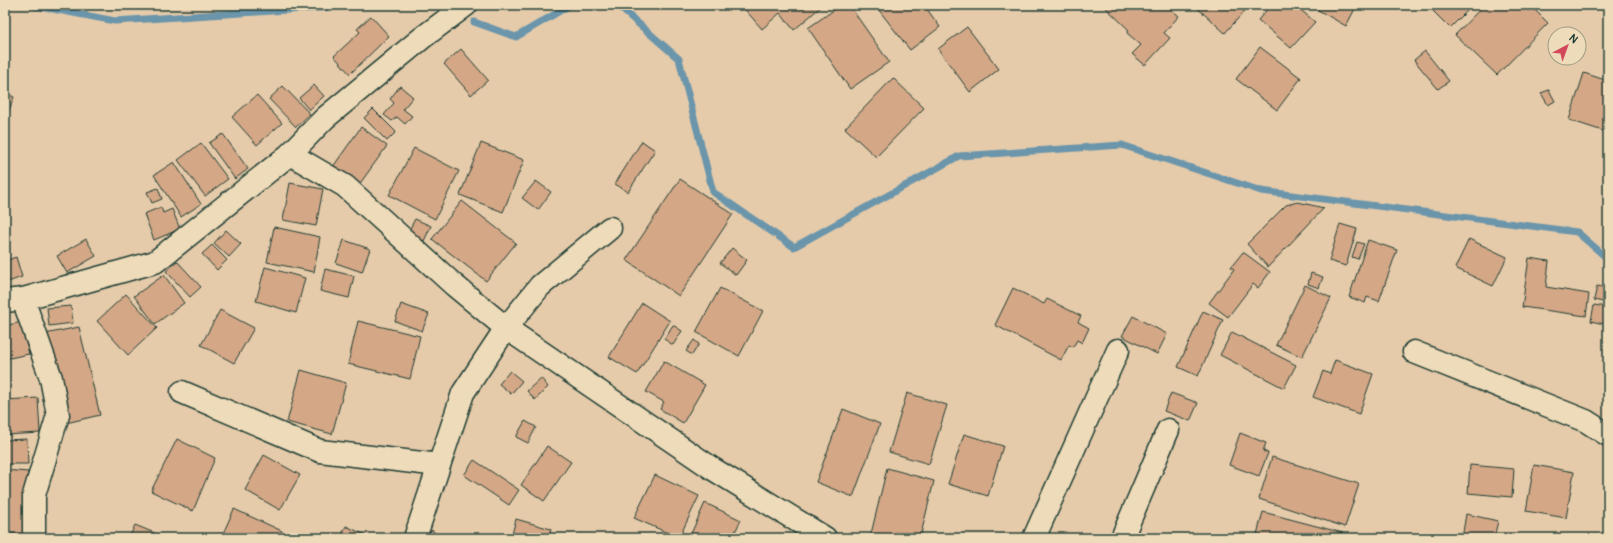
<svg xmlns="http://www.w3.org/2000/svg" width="1613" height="543" font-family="Pangolin,sans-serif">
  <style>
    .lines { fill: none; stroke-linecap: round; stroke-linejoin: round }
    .stream { stroke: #6b95ab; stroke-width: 7 }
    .building { fill: #d4a786; stroke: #1f3d34 }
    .minor-casing { stroke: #1f3d34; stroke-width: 25 }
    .minor { stroke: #eedbb9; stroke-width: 22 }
  </style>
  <rect width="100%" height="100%" fill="#e6cbaa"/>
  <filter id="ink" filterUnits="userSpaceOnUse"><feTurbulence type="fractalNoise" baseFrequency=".025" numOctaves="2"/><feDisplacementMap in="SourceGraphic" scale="8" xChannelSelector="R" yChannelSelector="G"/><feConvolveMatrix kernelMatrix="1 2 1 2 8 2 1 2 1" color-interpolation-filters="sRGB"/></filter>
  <g filter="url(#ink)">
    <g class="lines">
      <!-- stream -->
      <g class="stream">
        <path d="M32,5L115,21L364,5"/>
        <path d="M428,5L433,7"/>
        <path d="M617,5L679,59L713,192L794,247L959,156L1122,145L1261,191L1577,232L1608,259"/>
        <path d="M474,22L516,37L570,5"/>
      </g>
    </g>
    <!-- building -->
    <g class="building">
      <path d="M741,5H823L794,30L780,13L762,29Z"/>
      <path d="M841,5H849L889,62L850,89L808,28Z"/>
      <path d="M875,5H924L940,27L910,50Z"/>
      <path d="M1107,5H1166L1179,16L1164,33L1170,38L1145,65L1132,54L1141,45L1127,33L1129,30L1105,7Z"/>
      <path d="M1194,5H1250L1225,33Z"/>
      <path d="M1271,5H1295L1315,22L1291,48L1258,20Z"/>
      <path d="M1309,5H1357L1346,26Z"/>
      <path d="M1439,5H1473L1450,28L1433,11Z"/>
      <path d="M1484,5H1530L1548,23L1497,75L1455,35Z"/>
      <path d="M371,16L389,36L350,74L334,56L360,32L357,29Z"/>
      <path d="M967,27L999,69L970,92L938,49Z"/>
      <path d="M1260,47L1301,78L1277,110L1236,79Z"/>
      <path d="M461,49L488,80L471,95L444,64Z"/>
      <path d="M1425,51L1449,81L1438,89L1414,60Z"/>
      <path d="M1584,73L1608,81L1606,132L1569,120Z"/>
      <path d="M893,78L924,108L876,157L845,128Z"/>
      <path d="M314,85L324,96L309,110L299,98Z"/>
      <path d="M283,86L310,114L296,127L269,99Z"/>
      <path d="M400,86L413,97L403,109L412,116L405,124L397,117L392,121L384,115L394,103L390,99Z"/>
      <path d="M1549,90L1555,101L1548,105L1541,93Z"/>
      <path d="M5,93L14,97L5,121Z"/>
      <path d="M257,95L282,123L257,145L232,117Z"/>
      <path d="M373,109L396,132L387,141L364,118Z"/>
      <path d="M361,127L387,146L356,189L330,171Z"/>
      <path d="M223,134L248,169L235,179L209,143Z"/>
      <path d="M642,141L655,150L628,192L615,184Z"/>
      <path d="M201,143L228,179L205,196L178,160Z"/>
      <path d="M481,143L524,160L503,212L460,195Z"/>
      <path d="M414,148L459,171L435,219L389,195Z"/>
      <path d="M174,162L201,204L181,217L154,175Z"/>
      <path d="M680,179L733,214L679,296L626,260Z"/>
      <path d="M536,181L551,192L538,210L522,198Z"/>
      <path d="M290,183L323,189L316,226L283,220Z"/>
      <path d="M158,188L162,199L152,203L147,192Z"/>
      <rect x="5" y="197" width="2" height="46"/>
      <path d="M462,201L516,243L486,281L432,239Z"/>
      <path d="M1298,202L1324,208L1268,267L1247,244L1286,205Z"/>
      <path d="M161,207L163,213L172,209L180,229L154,240L144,214Z"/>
      <path d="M415,219L431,226L424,241L408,232Z"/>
      <path d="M1340,224L1357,229L1346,266L1329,261Z"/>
      <path d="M274,227L320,237L314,272L267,262Z"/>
      <path d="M226,230L241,244L229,257L214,243Z"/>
      <path d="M86,239L96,256L67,273L57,256Z"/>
      <path d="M1469,239L1507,257L1493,286L1455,268Z"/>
      <path d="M344,240L370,249L362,272L336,263Z"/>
      <path d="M1368,240L1397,250L1379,301L1367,297L1365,303L1349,297Z"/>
      <path d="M1357,242L1364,244L1358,259L1352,257Z"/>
      <path d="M212,245L227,260L217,270L202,254Z"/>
      <path d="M732,248L747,260L736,275L720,263Z"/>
      <path d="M1243,252L1270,272L1258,288L1253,284L1228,317L1209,303L1234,269L1231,267Z"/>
      <path d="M16,257L22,277L5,283V261Z"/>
      <path d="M1529,258L1549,261L1546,287L1589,294L1586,316L1522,307Z"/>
      <path d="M177,261L201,287L190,297L166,271Z"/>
      <path d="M265,267L305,278L296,313L256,301Z"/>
      <path d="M325,269L354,276L349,298L320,291Z"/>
      <path d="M1311,273L1323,277L1319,288L1308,284Z"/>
      <path d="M164,275L184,303L155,324L134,296Z"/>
      <path d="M1305,285L1331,298L1302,357L1276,345Z"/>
      <path d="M1597,286L1608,288V303L1594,300Z"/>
      <path d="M720,288L763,311L739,356L696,332Z"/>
      <path d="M1013,288L1044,304L1047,299L1081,316L1078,322L1089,328L1082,343L1077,340L1073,347L1069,345L1061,360L995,325Z"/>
      <path d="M126,294L157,328L128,355L97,321Z"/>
      <path d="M642,303L670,321L637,374L609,357Z"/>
      <path d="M401,304L429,314L422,331L395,321Z"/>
      <path d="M1594,305L1607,307L1604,324L1591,321Z"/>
      <path d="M71,306L73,323L49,326L47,308Z"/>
      <path d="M220,310L254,328L234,363L201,345Z"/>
      <path d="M1203,311L1223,320L1198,376L1178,367Z"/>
      <path d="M1133,316L1167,334L1157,354L1122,336Z"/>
      <path d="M358,321L420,336L410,379L348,364Z"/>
      <path d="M21,322L29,354L5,359V326Z"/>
      <path d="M673,325L682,331L673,345L664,339Z"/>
      <path d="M79,327L100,415L66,423L45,334Z"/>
      <path d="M1232,332L1296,365L1284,388L1220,355Z"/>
      <path d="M694,340L699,344L692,355L686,351Z"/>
      <path d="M1335,360L1373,374L1359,414L1313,397L1323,371L1330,374Z"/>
      <path d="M664,361L705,385L683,423L660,409L664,402L646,392Z"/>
      <path d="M301,370L346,383L332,434L287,422Z"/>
      <path d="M510,371L522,381L511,394L499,384Z"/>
      <path d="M541,378L548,387L535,400L527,391Z"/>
      <path d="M907,393L947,405L929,464L889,452Z"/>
      <path d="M1171,393L1198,403L1190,421L1164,411Z"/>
      <path d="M38,398L40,433L5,435V400Z"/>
      <path d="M843,409L880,424L853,497L816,482Z"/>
      <path d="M525,421L536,427L528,443L516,437Z"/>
      <path d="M1240,433L1266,443L1263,451L1268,453L1259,476L1229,465Z"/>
      <path d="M964,434L1003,446L988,496L948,484Z"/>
      <path d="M27,439L28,464H5V440Z"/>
      <path d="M177,439L215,458L193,511L151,491Z"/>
      <path d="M547,446L571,462L544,501L521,485Z"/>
      <path d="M264,455L300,475L280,510L245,490Z"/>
      <path d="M1272,457L1359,484L1345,527L1259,499Z"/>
      <path d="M474,460L519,490L509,505L464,475Z"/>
      <path d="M1470,465L1514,469L1512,497L1468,493Z"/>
      <path d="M1534,465L1574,472L1566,518L1526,511Z"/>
      <path d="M887,468L934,481L920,538H870Z"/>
      <path d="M5,470L28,472L24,535L5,533Z"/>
      <path d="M655,475L699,496L679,538L634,518Z"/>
      <path d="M705,503L741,520L732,538H689Z"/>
      <path d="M234,509L282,531L279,538H221Z"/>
      <path d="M1263,512L1343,533L1342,538H1256Z"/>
      <path d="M1466,514L1498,521L1494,538H1462Z"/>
      <path d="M516,519L551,529L549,538H511Z"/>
      <path d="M135,525L167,538H129Z"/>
      <path d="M346,526L372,538H340Z"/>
      <path d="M432,530L441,538H425Z"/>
    </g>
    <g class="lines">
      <defs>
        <g id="minor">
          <path d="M290,154L345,186L454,285L506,328L713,469L825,538"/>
          <path d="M23,299L51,378L58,415L34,495V538"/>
          <path d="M5,301L23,299L155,262L290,154L325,118L422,38L466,5"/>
          <path d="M1414,352L1586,421L1608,435"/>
          <path d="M182,392L320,451L439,465"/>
          <path d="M415,538L463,393L506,328L540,286L610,228"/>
          <path d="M1034,538L1118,350"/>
          <path d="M1122,538L1168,430"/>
        </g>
      </defs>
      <!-- minor casing -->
      <use href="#minor" class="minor-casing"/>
      <!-- minor -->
      <use href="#minor" class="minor"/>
    </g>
  </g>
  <!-- margin -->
  <rect width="1613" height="543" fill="none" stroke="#eedbb9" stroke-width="20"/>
  <rect x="10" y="10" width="1593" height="523" fill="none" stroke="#1f3d34" stroke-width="1.5" filter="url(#ink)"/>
  <!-- north arrow -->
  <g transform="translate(1567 46) rotate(41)"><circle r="19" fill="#eedbb9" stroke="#9b9c84"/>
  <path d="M0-3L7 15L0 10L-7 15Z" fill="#d1495b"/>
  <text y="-6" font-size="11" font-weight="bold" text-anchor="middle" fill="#1f3d34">N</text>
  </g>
</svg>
